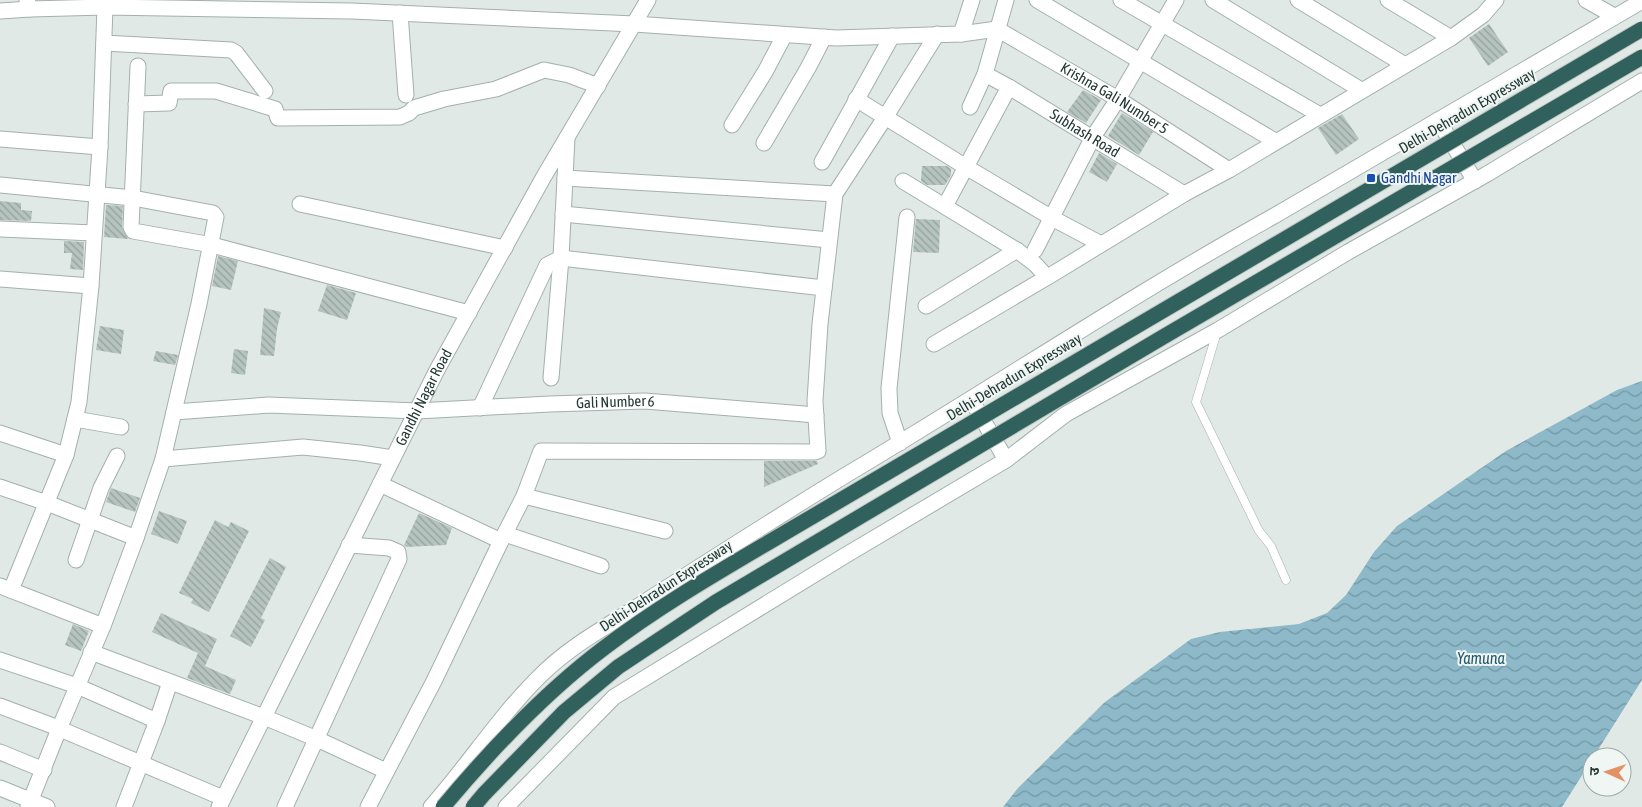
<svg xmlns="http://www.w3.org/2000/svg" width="1642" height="807" font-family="'Asap Condensed','Noto Sans Devanagari',sans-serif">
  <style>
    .water { fill: url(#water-waves) }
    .building { fill: url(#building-back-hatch) }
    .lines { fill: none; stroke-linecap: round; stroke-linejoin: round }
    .service-casing { stroke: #a4b0ad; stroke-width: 9 }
    .minor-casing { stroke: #a4b0ad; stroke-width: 17 }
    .tertiary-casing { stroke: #a4b0ad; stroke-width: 17 }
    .service { stroke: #fff; stroke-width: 8 }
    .minor { stroke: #fff; stroke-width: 15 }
    .tertiary { stroke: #fff; stroke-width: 15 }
    .motorway-bridge-casing { stroke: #bdc3c2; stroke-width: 17; stroke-linecap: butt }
    .motorway-bridge { stroke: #31615d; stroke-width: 15 }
    .transit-dot { fill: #1a4fb4; stroke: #f0f6f4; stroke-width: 2 }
    .labels { text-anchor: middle; stroke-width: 4; stroke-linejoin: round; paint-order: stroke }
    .street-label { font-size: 15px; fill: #233834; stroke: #f0f6f4 }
    .transit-label { font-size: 15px; fill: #164399; stroke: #f0f6f4; text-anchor: start }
    .water-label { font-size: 16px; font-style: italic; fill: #23586d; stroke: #f0f6f4 }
  </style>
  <defs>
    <pattern id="water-waves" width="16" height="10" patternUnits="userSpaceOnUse" patternTransform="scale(1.25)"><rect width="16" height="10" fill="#8db9c9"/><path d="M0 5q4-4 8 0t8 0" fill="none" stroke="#7397a4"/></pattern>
    <pattern id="building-back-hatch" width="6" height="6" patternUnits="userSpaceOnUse" patternTransform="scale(1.25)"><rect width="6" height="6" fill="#b6c4bf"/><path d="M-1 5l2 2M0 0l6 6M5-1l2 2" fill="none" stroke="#94a09c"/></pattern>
  </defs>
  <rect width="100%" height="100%" fill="#e0e9e6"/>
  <!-- water -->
  <path class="water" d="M1642,381V680L1562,807H1003L1018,788L1105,702L1191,639L1220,632L1299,624L1327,613L1346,595L1374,552L1397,526L1506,451L1617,390Z"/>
  <!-- building -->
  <g class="building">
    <path d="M1489,24L1508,52L1488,66L1469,38Z"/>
    <path d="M1083,90L1101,100L1086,123L1067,112Z"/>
    <path d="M1122,113L1153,132L1139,155L1108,136Z"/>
    <path d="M1342,114L1359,139L1336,155L1318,128Z"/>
    <path d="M1099,153L1117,164L1107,182L1089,172Z"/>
    <path d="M922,166H947L951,169V175L945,185H927L921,181Z"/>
    <path d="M0,201L21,203V210L32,211L31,221L0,220Z"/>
    <path d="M106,205L123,206L122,227L128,239L104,237Z"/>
    <path d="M916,219L940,220L939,253L913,252Z"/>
    <path d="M64,241L84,242L83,270L70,269L72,253H64Z"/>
    <path d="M218,256L238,261L231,290L212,286Z"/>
    <path d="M327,285L356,293L347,320L318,311Z"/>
    <path d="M264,308L281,312L277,329L274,356L260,355Z"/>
    <path d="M100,326L124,330L121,354L96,350Z"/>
    <path d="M234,349L248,351L245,375L231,373Z"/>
    <path d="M156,351L178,355L175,365L153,361Z"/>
    <path d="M764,461H817L818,464L764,487Z"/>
    <path d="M111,488L140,498L135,512L106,502Z"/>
    <path d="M159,511L187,521L178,544L151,534Z"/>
    <path d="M419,513L452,528L446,545L406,547L404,545Z"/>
    <path d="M215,520L228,527L231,522L249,531L209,612L191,603L193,599L179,593Z"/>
    <path d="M270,558L286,567L261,618L265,620L251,647L230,636Z"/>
    <path d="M161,613L217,639L205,666L236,680L230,694L187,678L198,653L152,632Z"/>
    <path d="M73,624L89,631L81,651L65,645Z"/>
  </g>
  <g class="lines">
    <defs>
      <path id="service" d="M1217,332L1196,402L1259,531L1271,546L1286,580"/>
      <g id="minor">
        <path id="s1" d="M27,0L30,9L105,7L352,11L634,24L836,38L961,34L997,29L1118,99L1229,170"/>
        <path d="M1037,0L1275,141"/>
        <path d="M1121,0L1320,115"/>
        <path d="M1213,0L1361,90"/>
        <path d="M1298,0L1405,65"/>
        <path d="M1388,0L1451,38"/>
        <path d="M1586,0L1614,16"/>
        <path d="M0,11L30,9"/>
        <path d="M400,13L406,95"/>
        <path d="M961,34L972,0"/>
        <path d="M104,43L231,50L236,53L265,91"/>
        <path d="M138,66L131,227L133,231L212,245L469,313"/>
        <path id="s2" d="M985,74L1009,87L1184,194"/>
        <path d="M856,99L966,167L1052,218L1101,244"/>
        <path d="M136,104L169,103L171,91H216L275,109L278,118L400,117L409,113L414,108L444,99L496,89L544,70L569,75L598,86"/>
        <path d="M970,107L985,74L1006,0"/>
        <path d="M732,125L765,72L784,36"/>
        <path d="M0,139L100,147"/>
        <path d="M764,143L808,68L824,37"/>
        <path d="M822,162L892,36"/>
        <path d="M565,178L835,194"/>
        <path d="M903,181L1018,251L1035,264L1047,277"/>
        <path d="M0,185L133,198L213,213L216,217L199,304L163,459L136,538L103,626L59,729L28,807"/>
        <path d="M300,204L505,248"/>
        <path d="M945,206L1009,87"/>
        <path d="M563,214L829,240"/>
        <path d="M0,229L94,233"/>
        <path d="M1035,250L1093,137L1118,99L1176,0"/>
        <path d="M0,279L91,286"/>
        <path d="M926,306L1017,250"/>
        <path d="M934,344L1051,275L1184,194L1229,170L1451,38L1483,15L1496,0"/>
        <path d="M551,378L561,258L567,138"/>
        <path d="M480,408L547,265L561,258L824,288"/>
        <path id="s3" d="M174,412L269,405L417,411L550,404L645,401L816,415"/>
        <path d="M75,419L121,427"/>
        <path d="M0,433L66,455"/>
        <path d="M900,443L890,413L889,388L907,217"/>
        <path d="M163,459L303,447L360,453L393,458"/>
        <path d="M380,484L501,541"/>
        <path d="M0,487L47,503L136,538"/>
        <path d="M524,496L665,531"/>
        <path d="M505,534L601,566"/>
        <path d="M76,560L101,488L117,456"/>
        <path d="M0,586L103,626"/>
        <path d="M11,590L66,455L79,402L91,286L100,147L105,7"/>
        <path d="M91,652L264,717L317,739L386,771"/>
        <path d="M0,660L77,686L157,721"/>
        <path d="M0,706L53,726L223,798"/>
        <path d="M0,752L44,770"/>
        <path d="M0,788L47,807"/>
        <path d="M124,807L157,721L170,682"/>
        <path d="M285,807L399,559L398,552L389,548L349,545"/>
        <path d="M368,807L434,681L501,541L524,496L541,451L815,452L818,451L815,401L820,324L835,194L886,116L937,34"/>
      </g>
      <g id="tertiary">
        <path d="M1438,120L1475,181"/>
        <path d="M971,399L1006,460"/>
        <path id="s4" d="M219,807L437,370L543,178L648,0"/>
        <path d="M431,807C469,764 500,715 541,675C571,645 608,626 643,603C710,560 777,517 846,475C989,390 1128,297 1274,216L1642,1"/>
        <path d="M506,807L614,697L846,555L1006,460L1066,414L1218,330L1348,252L1487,174L1642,81"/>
      </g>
    </defs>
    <!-- service casing -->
    <use href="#service" class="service-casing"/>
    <!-- minor casing -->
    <use href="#minor" class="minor-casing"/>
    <!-- tertiary casing -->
    <use href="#tertiary" class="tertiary-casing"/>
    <!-- service -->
    <use href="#service" class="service"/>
    <!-- minor -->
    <use href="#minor" class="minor"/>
    <!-- tertiary -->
    <use href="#tertiary" class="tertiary"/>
    <defs>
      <g id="motorway-bridge">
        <path d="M443,807C489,752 547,691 604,648C663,603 729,566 793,528L1642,29"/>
        <path d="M473,807L484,794L564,712L618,667L716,602L1163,337L1642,57"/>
      </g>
    </defs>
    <!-- motorway-bridge casing -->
    <use href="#motorway-bridge" class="motorway-bridge-casing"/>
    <!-- motorway-bridge -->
    <use href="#motorway-bridge" class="motorway-bridge"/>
  </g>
  <!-- markers -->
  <rect class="transit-dot" x="1366" y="173" width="10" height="10" rx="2.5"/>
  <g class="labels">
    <!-- street labels -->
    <g class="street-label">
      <text dy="5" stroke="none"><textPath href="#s1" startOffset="1114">Krishna Gali Number 5</textPath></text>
      <text transform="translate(1467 111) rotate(-30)" y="5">Delhi-Dehradun Expressway</text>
      <text dy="5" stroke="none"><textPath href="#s2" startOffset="116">Subhash Road</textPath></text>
      <text transform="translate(1014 377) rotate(-31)" y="5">Delhi-Dehradun Expressway</text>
      <text dy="5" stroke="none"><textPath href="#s4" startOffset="458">Gandhi Nagar Road</textPath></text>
      <text dy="5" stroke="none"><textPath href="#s3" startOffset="442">Gali Number 6</textPath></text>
      <text transform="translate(666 586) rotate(-33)" y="5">Delhi-Dehradun Expressway</text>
    </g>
    <!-- transit labels -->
    <g class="transit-label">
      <text x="1381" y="183">Gandhi Nagar</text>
    </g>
    <!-- water labels -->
    <g class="water-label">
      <text x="1481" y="664">Yamuna</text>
    </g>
  </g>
  <!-- north arrow -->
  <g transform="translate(1607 772) rotate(273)"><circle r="24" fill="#f0f6f4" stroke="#9eaaa7"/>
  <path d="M0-4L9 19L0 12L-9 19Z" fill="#e39264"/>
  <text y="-8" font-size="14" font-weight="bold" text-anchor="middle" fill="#233834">उ</text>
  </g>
</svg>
